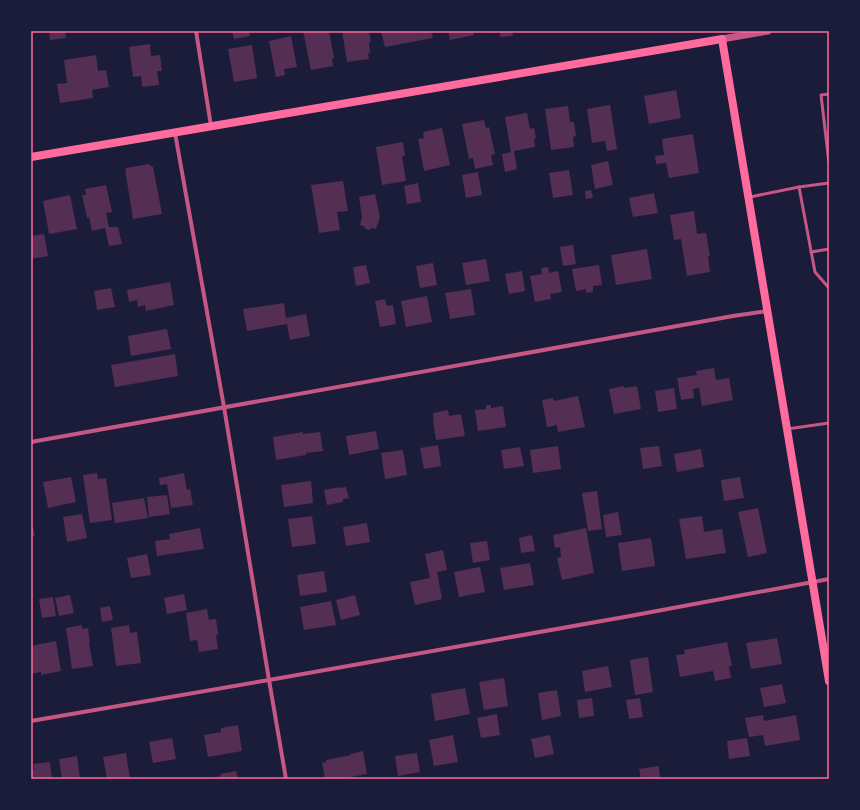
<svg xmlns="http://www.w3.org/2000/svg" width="860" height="810" font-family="'Alegreya Sans',sans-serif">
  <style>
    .building { fill: #542f53 }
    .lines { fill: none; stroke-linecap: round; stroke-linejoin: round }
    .service { stroke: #c65784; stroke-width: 3 }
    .minor { stroke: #c65784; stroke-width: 4 }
    .tertiary { stroke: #c65784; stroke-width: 7 }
    .secondary { stroke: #ff6b9d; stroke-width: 8 }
    .neatline { fill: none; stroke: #ff6b9d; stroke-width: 1.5 }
  </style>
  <rect width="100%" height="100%" fill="#1b1b3a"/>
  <!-- building -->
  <g class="building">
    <path d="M49,31H65L66,38L50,40Z"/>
    <path d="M232,31H249L250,36L234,39Z"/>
    <path d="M303,31H329L334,58L332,59L333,66L311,70Z"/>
    <path d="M342,31H369L371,42H369L370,53H368L369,59L347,62Z"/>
    <path d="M381,31H431L433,38L385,47Z"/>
    <path d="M448,31H473L474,35L450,40Z"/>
    <path d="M489,31H512L513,36L500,37V32L489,33Z"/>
    <path d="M291,36L297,67L284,69L285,75L276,77L269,41Z"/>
    <path d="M150,44L151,56L160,55L162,71H157L159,85L142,87L141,76L133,77L129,47Z"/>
    <path d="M252,45L257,78L234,82L228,49Z"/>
    <path d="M96,55L98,71L106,70L109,87L92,90L93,98L60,103L57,84L67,83L64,60Z"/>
    <path d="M676,90L681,118L649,124L644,96Z"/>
    <path d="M610,105L617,149L607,151L605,141L592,143L587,109Z"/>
    <path d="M568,106L570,122H574L576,136L573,137L574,147L551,150L545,109Z"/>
    <path d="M527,113L530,129L534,128L536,138L534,139L535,147L514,151L517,169L505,172L502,154L511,152L505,117Z"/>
    <path d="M484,120L486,128L489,127L495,154L491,155L493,165L475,169L473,158L469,159L462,124Z"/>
    <path d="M442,128L450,165L424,171L418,139L424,138L423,132Z"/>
    <path d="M693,134L699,173L669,178L666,163L656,164L655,156L664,155L662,139Z"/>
    <path d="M403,142L405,156H402L406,181L382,185L376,147Z"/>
    <path d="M608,161L613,185L595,189L591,165Z"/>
    <path d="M148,164L153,167L162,214L133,219L125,169L127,168Z"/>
    <path d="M569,170L573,195L553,198L549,173Z"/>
    <path d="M478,172L482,195L466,198L462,175Z"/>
    <path d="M343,181L348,211L337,212L340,230L319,233L311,185Z"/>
    <path d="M418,183L421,202L407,204L404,186Z"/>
    <path d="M106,185L112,212L106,213L109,227H118L122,244L109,246L105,228L92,231L89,217L87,218L82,195H86L85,189Z"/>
    <path d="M591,190L593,198L586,199L585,191Z"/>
    <path d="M654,193L658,213L633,217L629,198Z"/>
    <path d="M375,194L380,217L376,229L371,228L370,230L365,229V227L360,225L362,217L359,197Z"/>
    <path d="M70,195L77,229L49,234L43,201Z"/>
    <path d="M694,211L697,234L706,233L710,256H708L710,272L687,276L681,239L674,240L670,215Z"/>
    <path d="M44,234L48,256L31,259V236Z"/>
    <path d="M573,245L576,264L563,266L560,247Z"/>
    <path d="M647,249L652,279L616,285L611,255Z"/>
    <path d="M486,259L490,281L466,285L462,263Z"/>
    <path d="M433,263L437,285L420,288L416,266Z"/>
    <path d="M366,265L370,283L356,286L353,267Z"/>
    <path d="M599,265L602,285L593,286V292L586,293V289L576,291L572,269Z"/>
    <path d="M548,267L549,273L558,271L562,292L550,294L551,299L535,302L530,276L542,274L541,268Z"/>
    <path d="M522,271L525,291L509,294L505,274Z"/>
    <path d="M170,282L174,305L146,311L145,305L138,307L137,300L129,302L127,290Z"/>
    <path d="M111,288L115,307L97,310L94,291Z"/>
    <path d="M471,289L475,315L450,319L445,293Z"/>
    <path d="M427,296L432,322L406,327L401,301Z"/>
    <path d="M385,299L387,306L393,305L396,324L380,327L375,301Z"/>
    <path d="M284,303L286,318L306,314L310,336L290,340L287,324L247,331L243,309Z"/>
    <path d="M167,329L171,349L131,356L128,336Z"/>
    <path d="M32,340L33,350H31V341Z"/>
    <path d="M175,354L178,376L115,387L111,365Z"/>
    <path d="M714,368L716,380L729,378L733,400L702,406L699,388L693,389L694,398L681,400L677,378L697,375L696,371Z"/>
    <path d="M624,386V388L637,386L641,409L614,414L609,389Z"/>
    <path d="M674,388L677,409L658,412L655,391Z"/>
    <path d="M578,396L585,427L558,432L557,425L547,427L542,400L553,398L554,401Z"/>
    <path d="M486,405H491V408L503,406L506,427L478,431L475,410L486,409Z"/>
    <path d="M448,410L449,416L461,414L465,436L436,440L433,420H434L433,413Z"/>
    <path d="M376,431L379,449L349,455L346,436Z"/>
    <path d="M303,432V434L320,432L323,451L306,453V455L276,460L273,437Z"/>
    <path d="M438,445L441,466L424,469L420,448Z"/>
    <path d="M558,446L561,469L533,473L530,450Z"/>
    <path d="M659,446L662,466L643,469L640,448Z"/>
    <path d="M520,447L524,466L504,469L501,450Z"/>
    <path d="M701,449L704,467L677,472L674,454Z"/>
    <path d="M403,450L407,475L385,479L381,453Z"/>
    <path d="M97,473L98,479L106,478L112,520L90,523L83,475Z"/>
    <path d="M184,473L187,490L190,489L193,505L171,508L167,484L160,485L159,478Z"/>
    <path d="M71,477L76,502L48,508L43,482Z"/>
    <path d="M740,477L744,498L724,501L721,480Z"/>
    <path d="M311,481L313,503L284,507L281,485Z"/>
    <path d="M340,487L341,488L346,487L349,498L343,499V502L327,505L324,490Z"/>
    <path d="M597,491L602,529L588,531L582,493Z"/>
    <path d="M167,495L170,514L149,517L147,497Z"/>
    <path d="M144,498L148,518L115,523L112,503Z"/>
    <path d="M758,508L767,553L748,557L738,512Z"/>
    <path d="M618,512L622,535L606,537L603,515Z"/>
    <path d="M82,514L87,538L67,542L63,517Z"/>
    <path d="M312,516L316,544L292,547L288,519Z"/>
    <path d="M702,516L704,532L722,529L726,553L686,559L679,519Z"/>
    <path d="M367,523L370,542L346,546L343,527Z"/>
    <path d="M33,526L35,536L31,537V527Z"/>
    <path d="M200,528L204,549L157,556L155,541L170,539L169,534Z"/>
    <path d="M586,528L594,573L562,580L557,558L561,557L560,547L555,548L553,535Z"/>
    <path d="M532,535L535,551L521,553L519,538Z"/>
    <path d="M651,538L655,566L622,571L618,543Z"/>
    <path d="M487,541L490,560L473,563L470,543Z"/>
    <path d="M443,550L447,570L437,572L442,599L415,605L410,582L430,578L425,554Z"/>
    <path d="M147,554L151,575L131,578L127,558Z"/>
    <path d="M530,563L534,585L504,590L500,568Z"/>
    <path d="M480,567L485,592L459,597L454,572Z"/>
    <path d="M324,571L327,592L300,596L297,575Z"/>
    <path d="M184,594L187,610L167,614L164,598Z"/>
    <path d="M70,595L74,613L59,616L55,598Z"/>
    <path d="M355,595L360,615L341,620L336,600Z"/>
    <path d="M53,597L56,616L42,618L39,599Z"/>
    <path d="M331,601L336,625L304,630L300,607Z"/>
    <path d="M110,606L113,620L102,622L100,608Z"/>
    <path d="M207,609L209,620L216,619L218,635H216L218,649L199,652L197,640L190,641L186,613Z"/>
    <path d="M82,625V629L88,628L90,643H89L93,666L72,669L66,628Z"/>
    <path d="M129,625L130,633L137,632L141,663L116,666L111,628Z"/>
    <path d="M777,638L782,664L751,669L746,643Z"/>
    <path d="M56,641L61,671L41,675V672L31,674V646Z"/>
    <path d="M727,642L732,666H729L731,678L715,681L713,671L680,677L676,655L685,654L684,650Z"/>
    <path d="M648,657L653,692L635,695L630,660Z"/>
    <path d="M608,666L612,687L585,692L582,671Z"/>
    <path d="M504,678L508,706L484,710L479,682Z"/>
    <path d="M782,684L786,703L764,707L760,688Z"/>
    <path d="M465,688L470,714L435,721L431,694Z"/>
    <path d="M557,690L561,716L542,720L538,693Z"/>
    <path d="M592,698L594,716L579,718L577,700Z"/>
    <path d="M640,698L643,717L629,719L626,700Z"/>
    <path d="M497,714L500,735L481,738L477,718Z"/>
    <path d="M763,715L764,721L796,715L800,740L765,746L763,735L749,737L745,718Z"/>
    <path d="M238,725L242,751L208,757L204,735L221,732V728Z"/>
    <path d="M453,735L458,762L434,766L429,740Z"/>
    <path d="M550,735L554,754L535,758L531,739Z"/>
    <path d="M172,738L176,759L153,763L149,742Z"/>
    <path d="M747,738L750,756L729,759L727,741Z"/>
    <path d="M363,751L367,774L340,779H325L322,763L326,762V760L351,755L350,754Z"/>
    <path d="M126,753L130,779H107L103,757Z"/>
    <path d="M417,753L420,772L398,776L395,756Z"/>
    <path d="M77,756L80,779H62L59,759Z"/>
    <path d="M50,762L52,779H31V770L34,769L33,764Z"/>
    <path d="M659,766L660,779H641L639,769Z"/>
    <path d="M236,771L238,779H217V777L221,776L220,774Z"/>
  </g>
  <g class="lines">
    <!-- service -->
    <g class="service">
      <path d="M829,94L821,95L829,163"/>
      <path d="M799,187L815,272L829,288"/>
      <path d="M750,197L799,187L829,183"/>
      <path d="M811,252L829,249"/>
      <path d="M787,429L829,423"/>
    </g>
    <!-- minor -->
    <g class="minor">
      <path d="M196,31L211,126"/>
      <path d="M175,133L224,407L269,680L286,779"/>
      <path d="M31,442L733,316L767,311"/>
      <path d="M31,721L269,680L630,616L829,579"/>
    </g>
    <!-- tertiary -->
    <path class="tertiary" d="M722,39L768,31"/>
    <!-- secondary -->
    <path class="secondary" d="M31,157L722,39L829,681"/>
  </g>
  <!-- border -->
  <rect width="860" height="810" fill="none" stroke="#1b1b3a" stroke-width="64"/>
  <rect x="32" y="32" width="796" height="746" class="neatline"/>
</svg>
